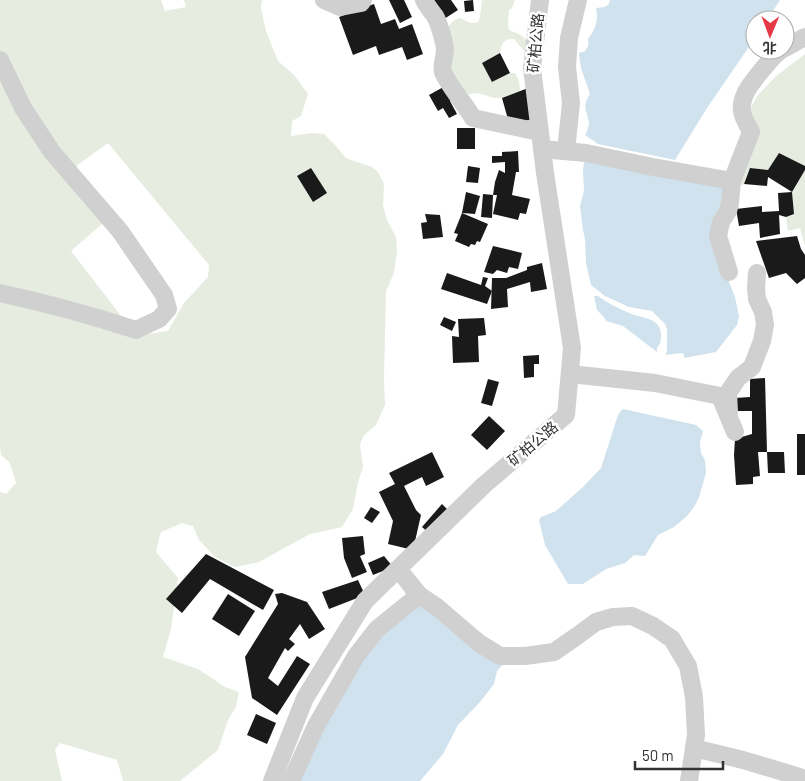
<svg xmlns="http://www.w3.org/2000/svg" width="805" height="781" font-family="Barlow,'Noto Sans SC',sans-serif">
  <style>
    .green { fill: #e6ecdf }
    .water { fill: #cfe2ee }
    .building { fill: #1a1a1a }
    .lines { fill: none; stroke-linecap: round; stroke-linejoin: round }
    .minor { stroke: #d0d0d0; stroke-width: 18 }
    .labels { text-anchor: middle; stroke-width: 5; stroke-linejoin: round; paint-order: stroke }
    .street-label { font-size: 15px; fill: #333; stroke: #fff }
  </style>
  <rect width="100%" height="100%" fill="#fff"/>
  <!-- green -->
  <g class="green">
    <path d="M0,0H161L165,11L186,7L184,0H262L261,8L266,31L278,61L294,75L308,94L301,116L292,121L291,136L312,133L324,134L334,144L346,158L372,167L378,172L384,184L383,205L387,220L396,237L397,251L394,273L386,291L384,378L385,405L376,425L363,436L360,445L363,467L358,482L353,509L342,527L310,534L259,562L235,567L215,557L199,540L193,526L182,523L161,532L159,538L156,552L178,578L171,629L163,657L198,669L225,687L239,692L236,707L228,720L218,750L180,781H123L117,760L60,743L55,750L62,781H0V492L6,494L16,483L10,463L1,455L0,447V300L99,324L128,337L168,331L184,303L208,277L209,265L108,143L79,164L67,177L103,223L71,251L125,321L82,304L0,284Z"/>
    <path d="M482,0H515L512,8L509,10L508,26L509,30C518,34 528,36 528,48L524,51L514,39C504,38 501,44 500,53L482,63L493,82L510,73H515L519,81L520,91L502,98H494L478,93L470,94L463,92L451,85L447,31C450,23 452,20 460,18C467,21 471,25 478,22L480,17Z"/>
    <path d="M805,54V166L779,153L768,170L750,168L744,184L732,189L747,114L758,95L776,76Z"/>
    <path d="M805,170V246L800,228L788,231L786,217L794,214L792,192Z"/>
  </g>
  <!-- water -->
  <g class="water">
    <path d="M610,0H780L767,20H755V38L707,108L675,160L598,144L585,135C587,131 589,127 589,122C586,109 582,107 590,94L581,68L579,54L581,52H584C588,48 589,45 588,39C595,30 599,20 596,8C603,7 609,8 610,0Z"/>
    <path d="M585,155L729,183L723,267L735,297L739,317L737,325L716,352L684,358V354L681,353L666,355L667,349V329L665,324L652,311L629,307L605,296L591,285L586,263L585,239L583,230L580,206L584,191L583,170Z"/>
    <path d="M594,296H598C607,303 618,308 629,313C643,319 662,317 661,337C661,342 660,344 657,348V352L623,326L606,321L604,317L597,310Z"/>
    <path d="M623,409L696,425L703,431L700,442L701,453L705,460L706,473L699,497L694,507L687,516L674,527L658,535L645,556L634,555L625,563L606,569L583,584H568L545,545L539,520L541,517L556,511L583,487L601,468L618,415L621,411Z"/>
    <path d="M423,602L504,663L497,671L494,684L480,702L458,725L443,754L420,781H300L320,737L369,650L392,626Z"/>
  </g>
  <!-- building -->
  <g class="building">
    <path d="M389,0H404L412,17L400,23Z"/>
    <path d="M431,0H451L458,10L444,19Z"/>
    <path d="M473,0L474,11L465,12L464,1Z"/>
    <path d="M374,4L381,24L395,19L399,29L412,24L423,54L407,60L402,47L379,55L376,46L353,55L339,17Z"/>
    <path d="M500,53L510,73L492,82L482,63Z"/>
    <path d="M447,85L454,99L450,101L457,114L449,118L443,108L438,111L429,95Z"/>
    <path d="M528,88L530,120L509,123L502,98Z"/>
    <rect x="457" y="128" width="18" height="21"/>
    <path d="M518,151L519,172H516L512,195L530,199L526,214L520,213L518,220L493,214L497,195H493L495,182L499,170L505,173V162L492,163V156H502V152Z"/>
    <path d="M779,153L805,166V170L792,192L768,177L767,186L744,184L750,168L768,170Z"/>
    <path d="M468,166L480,168L478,183L466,182Z"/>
    <path d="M311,168L327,193L313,202L297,176Z"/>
    <path d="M466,192L480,196L475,214L462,213Z"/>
    <path d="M792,192L794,214L786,217L779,215L780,234L760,238L759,223L739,226L736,209L762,206V212L779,211L778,193Z"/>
    <path d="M483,194L493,195L492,218L481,217Z"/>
    <path d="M462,213L488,224L480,242L477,241L475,245L471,244L469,247L455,241L458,234L454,233Z"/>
    <path d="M425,214L440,215L443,237L423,239L421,223L427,222Z"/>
    <path d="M797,236L801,249L805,255V278L797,284L786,273L769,278L756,241Z"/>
    <path d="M493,246L522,253L518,269L509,267L507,273L497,270L493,274L484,272Z"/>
    <path d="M542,263L547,289L531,292L530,282L507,289L508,307L491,309L492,278H506L527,270V267Z"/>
    <path d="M447,273L481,285L483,277L488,278L485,286L492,291L487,304L441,289Z"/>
    <path d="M444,317L456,322L452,331L440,325Z"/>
    <path d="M484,318L486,335L478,336L479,362L453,363L452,336L459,337L458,319Z"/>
    <path d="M539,355V364H534V377L524,378L523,356Z"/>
    <path d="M765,378L767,452H758L760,476L753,477V484L736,485L734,455L735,439L752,434V411H735V398L750,397V379Z"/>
    <path d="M488,379L499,382L492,406L481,403Z"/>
    <path d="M489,416L505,431L487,450L471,435Z"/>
    <rect x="797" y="434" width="8" height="41"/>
    <path d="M432,452L444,477L426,486L422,477L404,486L416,510L421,515L413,550L388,544L393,521L379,492L395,484L389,473Z"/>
    <path d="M767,452H784L785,473H768Z"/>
    <path d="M442,504L450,512L430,534L422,527Z"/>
    <path d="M371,507L380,512L372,523L364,518Z"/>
    <path d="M363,536L365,554L360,556L367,572L352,578L344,558L342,538Z"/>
    <path d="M206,554L274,590L263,610L210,579L182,613L166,599Z"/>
    <path d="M384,556L393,567L373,575L368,563Z"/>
    <path d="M358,580L365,595L329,609L322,592Z"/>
    <path d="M282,593L307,602L325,629L309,639L300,624L289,639L295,644L288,651L285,648L268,678L278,686L297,656L310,664L277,715L252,698L245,657L278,604L275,594Z"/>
    <path d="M228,594L255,611L239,636L212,619Z"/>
    <path d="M256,714L276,723L267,744L247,735Z"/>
  </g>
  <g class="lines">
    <!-- minor -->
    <g class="minor">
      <path d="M324,0L340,7L361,3L363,0"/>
      <path d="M424,0C427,6 431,11 435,16C439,23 444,41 445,49C445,57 441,65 443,72C448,85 465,104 473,118L539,132"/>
      <path d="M785,48L805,37"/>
      <path d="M0,60L23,108L52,152L120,231L164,295L168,309L159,319L136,330C91,315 46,303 0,293"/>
      <path d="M542,149L586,153L653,167L732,181L751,132C748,125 743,119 742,111C741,104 743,98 746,92C750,84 773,55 781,50"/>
      <path d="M566,151L571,103L567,67L569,38L578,0"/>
      <path d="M729,272L718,236L721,222L728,211L730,203L732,181"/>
      <path d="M570,374L655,383L720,396L735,432"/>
      <path d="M729,412L728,393L738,378L752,367L762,341L765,325L763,312L757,299L756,288L757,273"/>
      <path d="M398,569L419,595L437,607L479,643L500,656H525L554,652L577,636L596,622L613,617L632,616L653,626L672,639L688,666L694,697L696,735L689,781"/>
      <path d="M694,748L743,760L800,777L805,780"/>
      <path d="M272,781L305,698L365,601L484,485L566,415L572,348L545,173L532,68L540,0"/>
      <path d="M291,781L316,726L356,656L377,629L419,595L412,587"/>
    </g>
  </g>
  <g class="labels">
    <!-- street labels -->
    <g class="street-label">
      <text transform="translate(536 43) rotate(-85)" y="5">矿柏公路</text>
      <text transform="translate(533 444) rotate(-40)" y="5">矿柏公路</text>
    </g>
  </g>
  <!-- north arrow -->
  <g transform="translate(770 35) rotate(181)"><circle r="24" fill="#ffffff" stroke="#adadad"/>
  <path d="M0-4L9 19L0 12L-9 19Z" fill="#e63946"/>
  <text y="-8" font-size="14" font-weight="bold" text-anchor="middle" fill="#333333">北</text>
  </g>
  <!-- scale -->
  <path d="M635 761v8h88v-8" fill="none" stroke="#333333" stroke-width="2.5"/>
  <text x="642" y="761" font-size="15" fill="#333333" stroke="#ffffff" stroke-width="4" paint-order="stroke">50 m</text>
</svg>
